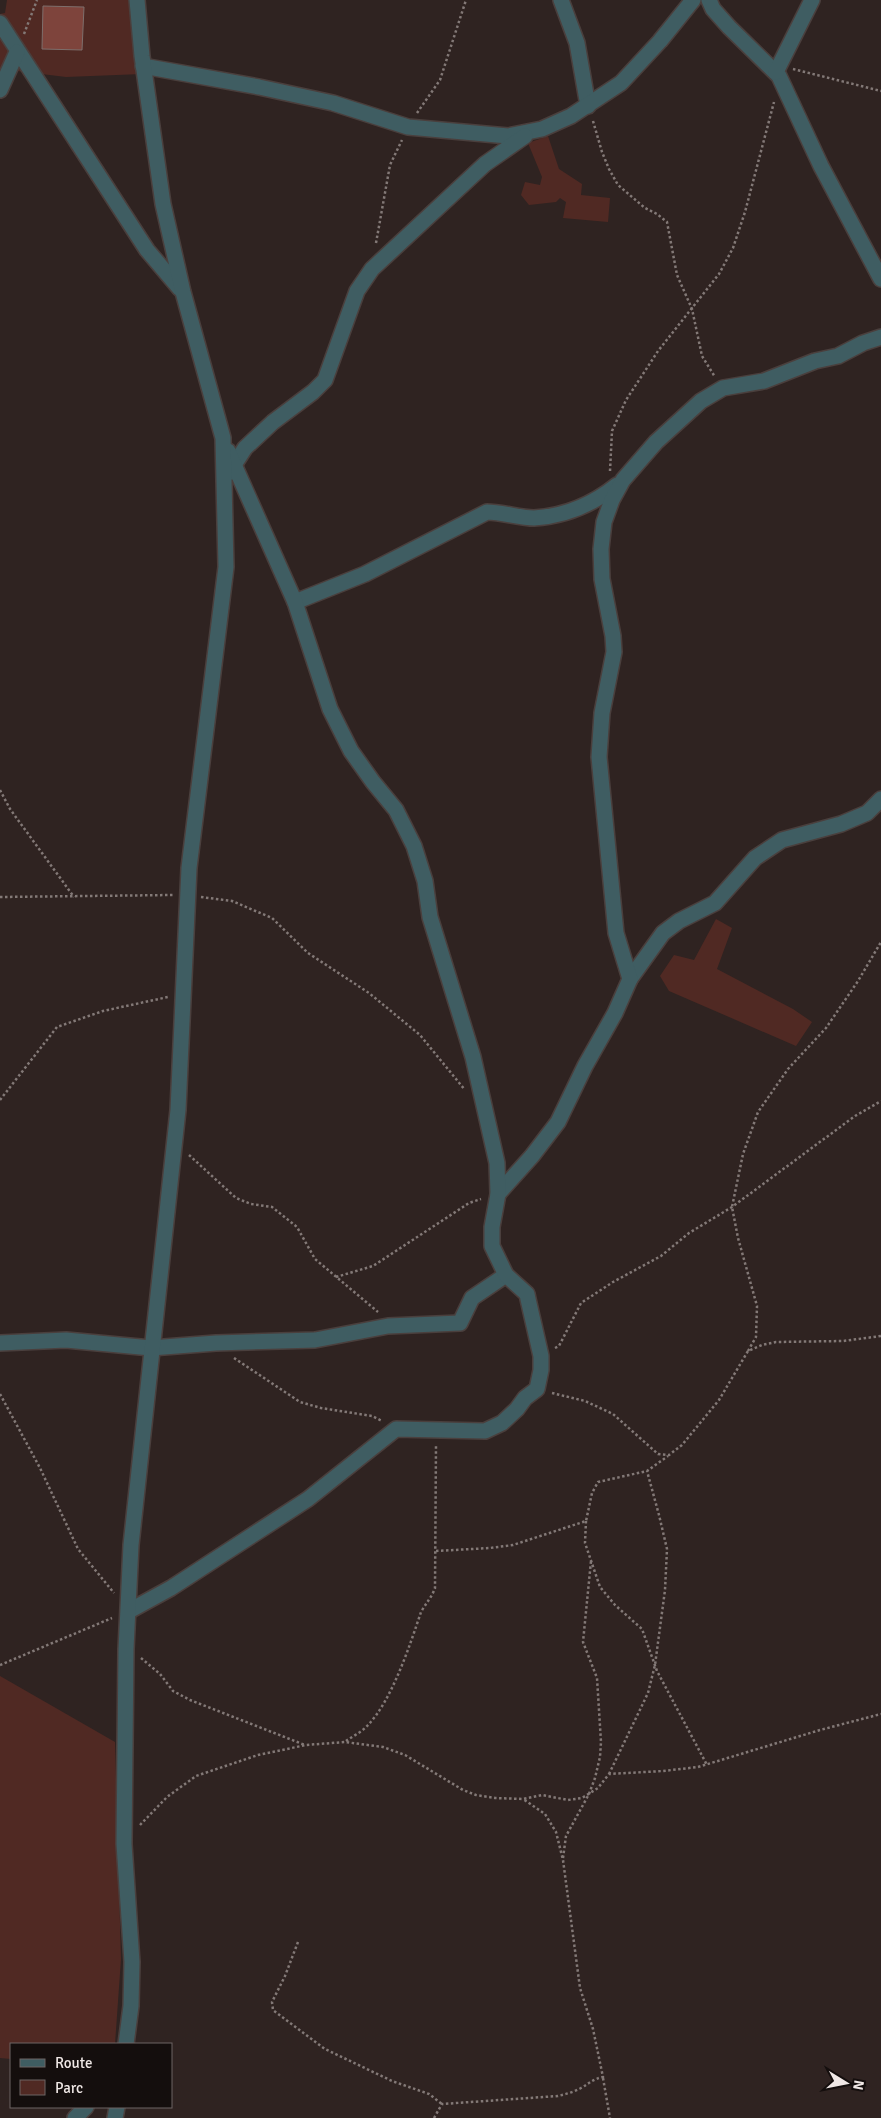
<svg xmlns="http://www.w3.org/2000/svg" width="881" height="2118" font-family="Signika,sans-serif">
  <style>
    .green { fill: #502923 }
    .building { fill: #7e443c; stroke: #7e6f6c }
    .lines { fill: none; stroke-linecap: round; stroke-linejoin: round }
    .minor-casing { stroke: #4a3f3d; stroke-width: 18 }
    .path { stroke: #837977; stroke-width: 2.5; stroke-dasharray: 2.5 2.5; stroke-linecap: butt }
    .minor { stroke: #3f5d62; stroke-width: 15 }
  </style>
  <rect width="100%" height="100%" fill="#2f2321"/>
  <!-- green -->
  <g class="green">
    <path d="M7,0H137L142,74L66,77L17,71L0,78V14L5,13Z"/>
    <path d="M548,136L559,169L582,184L581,195L610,198L608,222L563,218L566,202L560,198L556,202L529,205L521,195L525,182L540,185L542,177L528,143Z"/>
    <path d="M716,919L732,928L717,969L793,1009L812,1022L796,1046L669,991L660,976L674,955L694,960Z"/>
    <path d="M0,1676L115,1742L121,1959L115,2044H11V2059L0,2058Z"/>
  </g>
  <!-- building -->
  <path class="building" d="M43,6L84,7L82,50L42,49Z"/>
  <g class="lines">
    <defs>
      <g id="minor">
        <path d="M561,0L577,43L588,106"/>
        <path d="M709,0L713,9L729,27L779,76L821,166L881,279"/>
        <path d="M0,23L147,250L180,289"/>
        <path d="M143,66L259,87L333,103L408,127L508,136L542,129L571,116L621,83L660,41L693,0"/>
        <path d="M776,72L812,0"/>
        <path d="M0,90L17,52"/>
        <path d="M232,472L234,465L245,448L273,422L313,392L325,380L357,291L372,269L485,164L525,136"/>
        <path d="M295,602L365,574L487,512C502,512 520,518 534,518C566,516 592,505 617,485"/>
        <path d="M630,979L663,933L679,921L715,903L755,858L782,840L841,824L867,813L881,799"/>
        <path d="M498,1194L532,1156L558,1122L585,1066L615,1013L630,979L616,933L599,757L602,713L614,652L613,636L602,579L601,549L604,522L612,500L623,480L656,442L701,401L723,388L764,381L815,361L838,356L863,343L881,337"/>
        <path d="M0,1343L66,1340L151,1348L216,1343L315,1340L388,1326L460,1323L472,1298L506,1275"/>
        <path d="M129,1611L171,1588L308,1499L396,1429L485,1431L502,1423L517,1409L525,1398L537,1389L541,1370V1356L528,1299L527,1294L506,1275L492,1246V1227L498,1194L497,1163L473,1057L430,917L425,881L414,846L396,810L373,782L351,751L330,709L295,602L228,451"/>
        <path d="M126,2044L131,2006L132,1962L124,1844L126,1649L131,1545L178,1110L189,868L226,567L223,438L183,292L163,204L142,56L137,0"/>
        <path d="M75,2118L86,2107"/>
        <path d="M115,2118L117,2107"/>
      </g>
    </defs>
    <!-- minor casing -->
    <use href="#minor" class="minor-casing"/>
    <!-- path -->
    <g class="path">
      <path d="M24,34L37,0"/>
      <path d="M793,69L881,91"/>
      <path d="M417,113L440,80L466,0"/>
      <path d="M593,121L602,152L609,169L618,185L645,208L657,214L667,222L677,275L692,309L702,356L715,377"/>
      <path d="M376,243L390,165L402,140"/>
      <path d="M610,471L612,431L626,400L658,351L719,274L733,248L745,212L774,102"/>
      <path d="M0,790L10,809L74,897"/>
      <path d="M0,897L173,895"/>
      <path d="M201,897L232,901L272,918L308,953L369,993L420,1035L465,1090"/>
      <path d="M0,1100L57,1027L103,1011L168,997"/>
      <path d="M189,1155L236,1198L251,1204L272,1207L297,1227L315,1259L378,1312"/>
      <path d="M336,1277L373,1266L469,1203L481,1199"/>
      <path d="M555,1348L559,1346L581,1303L613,1282L661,1256L689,1233L732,1207L855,1116L881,1101"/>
      <path d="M748,1351L756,1337L757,1306L738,1238L732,1207L743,1154L758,1112L788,1069L826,1028L858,981L881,942"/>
      <path d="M234,1358L300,1402L321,1408L372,1416L382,1421"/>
      <path d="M552,1393L585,1401L613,1414L658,1454L669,1455L682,1445L719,1400L748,1351L762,1345L776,1342L843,1341L881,1336"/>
      <path d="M0,1394L40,1468L78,1549L114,1593"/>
      <path d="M586,1521L585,1543L600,1587L615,1605L642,1629L657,1671L707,1765"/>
      <path d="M436,1551L490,1548L513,1545L586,1521L592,1493L598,1482L647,1471L668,1456"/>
      <path d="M141,1658L160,1674L173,1691L190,1700L305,1745"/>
      <path d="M0,1665L112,1618"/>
      <path d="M346,1741C353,1736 362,1732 368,1725C392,1700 410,1645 421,1612C426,1603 432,1597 435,1588L436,1445"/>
      <path d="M609,1774L648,1693L655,1665L665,1590L667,1549L659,1515L647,1471"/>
      <path d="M140,1825L167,1797L196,1776L258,1755L306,1745L345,1742L383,1747L405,1755L463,1790L476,1795L495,1798L523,1799L542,1795L568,1800L582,1798L598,1788L609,1774L663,1771L698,1767L820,1730L881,1714"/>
      <path d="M563,1858L566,1836L589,1794L595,1778L600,1757L601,1742L597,1678L583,1642L591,1561"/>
      <path d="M298,1942L285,1976L272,2002L273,2010L325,2049L392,2081L429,2094L442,2104"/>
      <path d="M603,2078L610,2118"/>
      <path d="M434,2118L442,2104L558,2096C566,2094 574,2092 581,2088C590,2083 593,2079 603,2077L593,2029L580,1988L563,1860L556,1832L545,1814L523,1799"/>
    </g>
    <!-- minor -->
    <use href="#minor" class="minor"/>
  </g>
  <!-- legend -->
  <rect x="10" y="2043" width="162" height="65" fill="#140e0d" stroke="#6c6564"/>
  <rect x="20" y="2059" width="25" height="8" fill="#3f5d62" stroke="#6c6564"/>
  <text x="55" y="2068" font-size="15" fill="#f0e8e6">Route</text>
  <rect x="20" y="2080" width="25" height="15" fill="#502923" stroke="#6c6564"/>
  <text x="55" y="2093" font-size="15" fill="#f0e8e6">Parc</text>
  <!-- north arrow -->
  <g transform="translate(846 2083) rotate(100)" stroke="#140e0d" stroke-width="4" paint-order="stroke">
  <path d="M0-4L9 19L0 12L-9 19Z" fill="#f0e8e6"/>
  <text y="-8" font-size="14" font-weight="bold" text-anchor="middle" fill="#f0e8e6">N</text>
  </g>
</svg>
